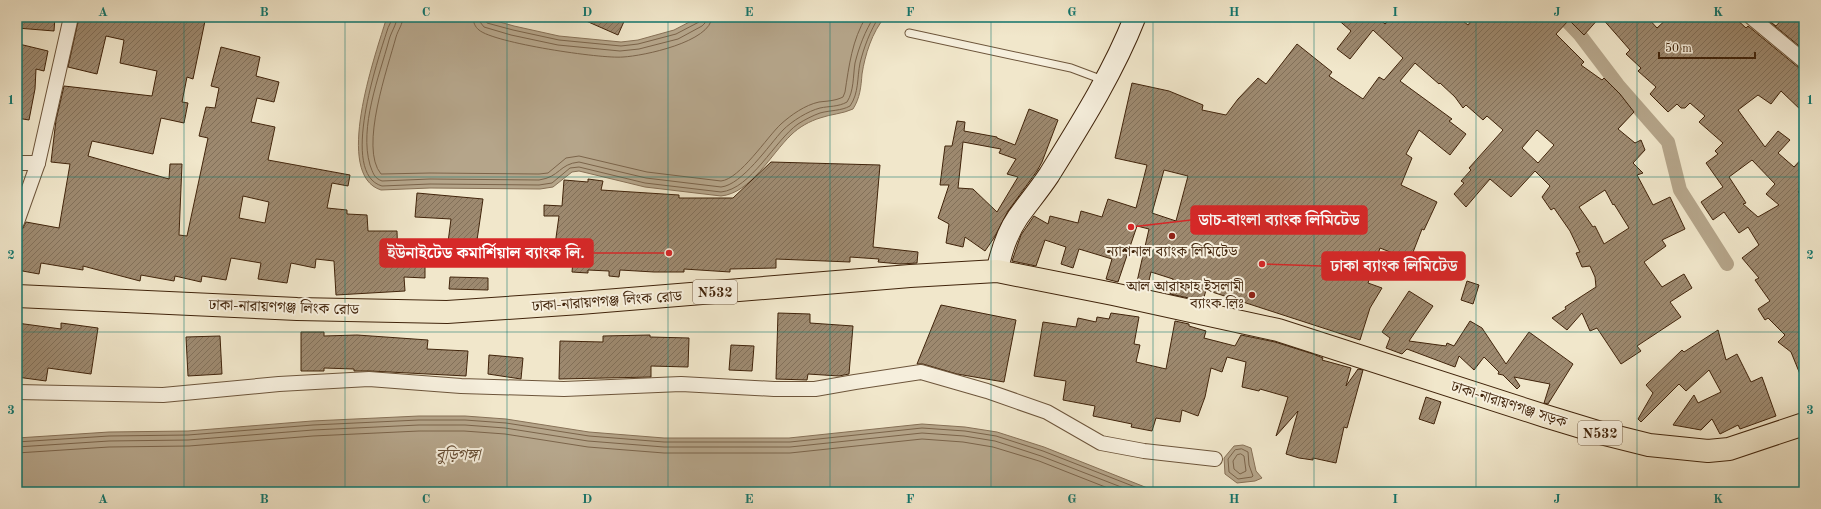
<svg xmlns="http://www.w3.org/2000/svg" width="1821" height="509" font-family="'Old Standard TT','Noto Serif Bengali',serif">
  <style>
    .water { fill: #b5a58a; stroke: #877157 }
    .lines { fill: none; stroke-linecap: round; stroke-linejoin: round }
    .shore { stroke: #7b644a; stroke-width: 1 }
    .canal { stroke: #b5a58a; stroke-width: 14 }
    .building { fill: url(#building-hatch); stroke: #41240b; fill-rule: evenodd }
    .lane-casing { stroke: #6d553b; stroke-width: 9 }
    .street-casing { stroke: #6d553b; stroke-width: 16 }
    .secondary-casing { stroke: #41240b; stroke-width: 23 }
    .highway-casing { stroke: #41240b; stroke-width: 24 }
    .lane { stroke: #f6efdd; stroke-width: 7 }
    .street { stroke: #f6efdd; stroke-width: 14 }
    .secondary { stroke: #f6efdd; stroke-width: 21 }
    .highway { stroke: #f1e7cb; stroke-width: 22 }
    .grid { fill: none; stroke: #0f766e; stroke-width: 1; stroke-opacity: 0.55 }
    .poi-dot { fill: #8f2418; stroke: #f6efdd; stroke-width: 1.5 }
    .labels { text-anchor: middle; stroke-width: 4; stroke-linejoin: round; paint-order: stroke }
    .shield { fill: #f6efdd; stroke: #77614a; stroke-width: 1 }
    .shield-label { font-size: 14px; font-weight: bold; fill: #41240b }
    .poi-label { font-size: 15px; fill: #41240b; stroke: #f6efdd }
    .street-label { font-size: 15px; fill: #41240b; stroke: #f6efdd }
    .water-label { font-size: 16px; font-style: italic; fill: #644b31; stroke: #f6efdd }
    .leader { fill: none; stroke: #d62828; stroke-width: 1.5 }
    .callout-dot { fill: #d62828; stroke: #f6efdd; stroke-width: 1.5 }
    .callout { fill: #d62828; stroke: #d62828; stroke-width: 1.5 }
    .callout-label { font-size: 16px; text-anchor: middle; font-weight: bold; fill: #fff }
    .neatline { fill: none; stroke: #0f766e; stroke-width: 1.5 }
    .grid-label { font-size: 13px; text-anchor: middle; font-weight: bold; fill: #0f766e }
  </style>
  <defs>
    <pattern id="building-hatch" width="6" height="6" patternUnits="userSpaceOnUse"><rect width="6" height="6" fill="#9d896f"/><path d="M-1 1l2-2M0 6l6-6M5 7l2-2" fill="none" stroke="#827059"/></pattern>
  </defs>
  <rect width="100%" height="100%" fill="#f1e7cb"/>
  <filter id="stains"><feTurbulence type="fractalNoise" baseFrequency=".005" numOctaves="4"/><feColorMatrix values="0 0 0 0 .2 0 0 0 0 .09 0 0 0 0 .02 0 0 0 .5 -.17"/></filter>
  <radialGradient id="worn" r=".72"><stop offset=".6" stop-color="#630" stop-opacity="0"/><stop offset="1" stop-color="#630" stop-opacity=".3"/></radialGradient>
  <!-- water -->
  <g class="water">
    <path d="M389,17H482L514,26L559,36L621,42L638,40L674,30L699,17H885C872,32 865,55 862,74C861,87 860,98 853,109C842,114 831,114 820,118C810,121 799,127 791,135C771,154 751,193 721,196L645,187L579,171L572,172L553,187L540,189L430,188L381,190C333,175 375,56 385,23Z"/>
    <path d="M419,416H465L506,419L589,432L664,438H789L922,424L965,427L997,432L1044,447L1150,489L1205,488L1211,492H17V438L109,432L188,431L312,421Z"/>
    <path d="M1243,445L1251,448L1256,471L1262,478L1255,481L1237,483L1225,474L1224,458L1234,446Z"/>
  </g>
  <g class="lines">
    <!-- shore -->
    <g class="shore">
      <path d="M392,17C392,22 388,26 387,31C378,59 339,174 382,186L430,184L539,185L552,183L570,168L579,167L645,183L721,192C751,189 775,140 798,124C804,120 814,115 820,113C831,110 841,111 850,106C859,93 857,78 860,63C864,47 870,31 879,17"/>
      <path d="M397,17C397,24 391,32 389,40C379,77 359,127 370,165C373,173 374,178 382,181L430,179L539,180C560,177 559,164 579,162L646,178L721,187C742,185 769,145 783,130C792,121 808,111 820,108C829,106 838,107 847,102C854,91 853,76 855,63C859,47 865,31 874,17"/>
      <path d="M403,17C403,24 398,30 396,37C388,67 359,148 381,174L430,173L539,174L548,173L566,158L579,156L647,172L721,181C740,179 767,137 781,124C791,115 805,105 819,102C827,101 835,101 843,97L845,92C849,66 852,40 866,17"/>
      <path d="M473,17C473,22 475,27 479,30C494,43 601,59 623,57C643,56 711,42 712,17"/>
      <path d="M479,17L480,22L484,27L511,35L558,45L620,51L639,49L678,39L702,26L705,23L706,17"/>
      <path d="M484,17L487,23L513,30L559,40L621,46L638,44L676,34L699,22L701,17"/>
      <path d="M17,442L109,436L188,435L313,425L419,420H465L506,423L589,436L664,442H790L922,428L965,431L996,436L1043,451L1148,492"/>
      <path d="M17,447L109,441L188,440L313,430L419,425H465L505,428L588,441L664,447H790L922,433L964,436L995,441L1041,456L1134,492"/>
      <path d="M1242,449L1248,452L1249,465L1253,476L1252,477L1238,479L1229,472L1228,459L1235,450Z"/>
      <path d="M17,453L109,447L189,446L313,436L419,431H464L505,434L588,447L664,453H790L922,439L963,442L993,447L1039,461L1118,492"/>
      <path d="M1241,454L1244,456L1246,471L1240,474L1234,469L1233,461L1237,455Z"/>
    </g>
    <!-- canal -->
    <path class="canal" d="M1563,17L1580,35L1618,85L1668,142L1680,190L1727,264"/>
  </g>
  <!-- building -->
  <g class="building">
    <path d="M17,17H55L54,31L17,28Z"/>
    <path d="M79,17H185L205,21L193,79L187,77L182,102L188,103L184,123L161,118L153,154L92,141L88,156L169,179L170,164H182L179,235L187,236L208,138L199,136L206,107L215,108L219,88L211,86L221,47L260,57L256,76L279,82L274,102L257,98L251,122L275,127L268,160L350,175L348,186L332,183L327,208L347,210V214L367,215L368,231H397L398,262L425,263V278L404,277L405,291L336,295L334,261L316,259L315,268L291,263L287,283L258,279L261,263L231,258L226,280L202,276L201,282L175,276L174,281L141,275L140,281L83,266V270L41,263L39,274L17,270V244L19,230L23,228L26,222L59,228L70,164L51,162L56,120L64,86L152,96L157,71L120,63L124,40L106,36L97,74L68,67ZM243,196L269,202L265,223L239,218Z"/>
    <path d="M577,17H626L618,35Z"/>
    <path d="M1335,17H1377L1385,24L1391,17H1458L1468,25L1474,17H1600L1584,35L1569,20L1556,34L1584,62L1581,65L1602,80L1604,78L1620,94L1634,112L1618,129L1635,143L1641,140L1645,150L1633,163L1643,173L1637,175L1653,205L1670,197L1685,229L1662,240L1666,246L1644,262L1662,287L1684,274L1692,288L1670,302L1681,317L1637,346L1641,351L1621,364L1597,328L1590,331L1582,313L1567,330L1552,318L1566,309L1565,307L1596,287L1595,277L1590,266L1582,267L1576,253L1580,252L1570,231L1554,208L1551,210L1542,197L1550,186L1535,171L1511,197L1490,179L1466,207L1454,194L1464,183L1461,181L1471,170L1469,168L1503,130L1487,116L1483,120L1466,105L1463,108L1455,97L1440,83L1439,84L1415,63L1400,81L1452,119L1449,121L1466,134L1450,155L1419,130L1406,154L1412,158L1401,185L1437,202L1424,230L1422,229L1410,260L1380,248L1368,283L1382,288L1370,308L1360,340L1206,290L1203,301L1170,294L1173,279L1151,272L1147,289L1136,286L1149,229L1137,226L1118,282L1106,279L1112,259L1079,249L1073,268L1061,264L1066,247L1045,240L1036,266L1012,261L1021,235L1034,216L1048,224L1050,216L1078,223L1081,211L1102,217L1108,199L1136,208L1147,165L1115,158L1132,83L1169,91L1203,105L1202,110L1226,115L1238,99L1258,78L1266,84L1297,44L1332,72L1329,76L1363,99L1379,77L1384,80L1403,58L1373,30L1350,59L1337,49L1351,31ZM1537,130L1554,145L1538,163L1522,148ZM1164,170L1188,176L1176,221L1152,213ZM1605,190L1613,205L1614,204L1629,228L1604,244L1595,226L1593,227L1579,207Z"/>
    <path d="M1601,17H1620L1624,22L1629,17H1647L1657,28L1669,17H1734L1746,28L1748,26L1799,68L1804,69V113L1781,91L1771,104L1758,95L1738,110L1765,147L1778,131L1790,140L1778,153L1794,167L1804,156V185L1798,192L1804,197V384L1791,352L1778,342L1785,335L1768,318L1765,320L1758,309L1770,301L1755,280L1759,278L1742,258L1759,245L1748,227L1739,233L1724,212L1713,220L1701,202L1723,187L1706,163L1718,154L1715,151L1723,143L1699,122L1705,116L1690,103L1685,108H1681L1677,104L1668,112L1650,94L1656,87L1638,71L1641,68L1626,54L1630,50ZM1752,160L1775,184L1766,194L1779,205L1758,217L1743,204L1746,203L1729,177Z"/>
    <path d="M1764,17L1776,26L1784,17H1804V50Z"/>
    <path d="M19,44L48,51L44,71L36,69L35,89L29,120L17,118V53Z"/>
    <path d="M1029,109L1058,120L1042,162L1037,171L1008,211L994,238L985,251L965,237L963,247L946,243L949,224L938,218L949,185H940L945,146H952L957,121L965,122L964,131L997,137V138L1015,145ZM963,142L1001,149L999,153L1016,159L1007,174L1018,177L997,212L973,189L958,188Z"/>
    <path d="M771,162L880,165L873,247L918,252L917,263L900,264L878,262L879,259L850,257V262L776,259V268L730,269V272L684,269V272H654L620,270L619,277L609,276V271L588,270V273L572,272L574,248L555,245L559,216H544V205L562,206L564,180L588,182V179L603,181L601,190L679,195V198H733Z"/>
    <path d="M417,193L483,199L475,254L447,250L451,219L415,217Z"/>
    <path d="M450,277L488,278V290L449,289Z"/>
    <path d="M1467,281L1479,285L1473,304L1461,300Z"/>
    <path d="M1409,291L1433,306L1409,341L1446,346L1447,343L1454,346L1470,321L1482,328L1506,364L1529,332L1573,364L1548,404L1544,403L1550,384L1514,377L1520,386L1517,389L1503,375L1498,374L1499,372L1484,357L1474,370L1459,356L1455,367L1407,349L1402,354L1386,348L1390,338L1382,332Z"/>
    <path d="M941,305L1016,320L1004,382L957,374L923,364H917Z"/>
    <path d="M778,313L810,314V323L853,326L849,374L839,376L808,374L807,380L776,379Z"/>
    <path d="M1111,313L1139,317L1134,344L1140,345L1136,362L1166,369L1175,321L1189,324V326L1206,331L1204,338L1235,346L1241,335L1275,342L1313,354L1323,358L1322,360L1351,368L1346,386L1358,369L1363,370L1347,428L1344,427L1336,463L1313,458V460L1299,458L1286,454L1298,411L1276,436L1288,397L1260,389L1259,391L1242,387L1246,362L1227,357L1222,372L1211,368L1205,397L1198,416L1182,410L1180,422L1156,418L1152,431L1131,427L1132,424L1093,416L1095,406L1063,400L1066,381L1034,376L1043,322L1076,327L1078,318L1096,322L1097,317L1109,319Z"/>
    <path d="M17,323L61,329V323L98,328L91,374L48,368L46,381L17,377Z"/>
    <path d="M1718,330L1726,360L1737,354L1751,382L1762,377L1776,416L1740,429L1738,425L1720,434L1712,419L1701,430L1673,425L1694,395L1698,403L1721,392L1709,370L1686,391L1679,384L1641,422L1638,419L1653,393L1646,385L1682,350L1684,352Z"/>
    <path d="M301,332H324V336L357,335L428,340L427,349L468,351L466,376L370,371H354V369L324,368V371H301Z"/>
    <path d="M650,335V337L689,338L688,367L651,366V377L559,379L560,341L603,342V336Z"/>
    <path d="M220,336L222,374L188,376L186,337Z"/>
    <path d="M731,345L754,346L752,371L729,370Z"/>
    <path d="M489,355L523,358L521,379L488,374Z"/>
    <path d="M1426,397L1441,402L1434,424L1419,419Z"/>
  </g>
  <g class="lines">
    <defs>
      <path id="lane" d="M909,33L1071,68L1103,80"/>
      <g id="street">
        <path d="M1751,17L1804,61"/>
        <path d="M17,163H38"/>
        <path d="M17,222L38,163L71,17"/>
        <path d="M17,392L163,395L279,384L369,379L461,386L564,389L681,384L774,389H815L855,382L921,372L987,391L1047,412L1101,443L1144,451L1215,459"/>
      </g>
      <path id="secondary" d="M997,271C1001,252 1007,233 1018,217C1028,203 1039,190 1049,175C1080,125 1113,73 1135,17"/>
      <path id="highway" d="M17,296L297,309L447,312L580,303L910,276L997,271L1113,294L1278,330L1545,416L1601,433L1649,445L1708,451L1729,449L1804,424"/>
    </defs>
    <!-- lane casing -->
    <use href="#lane" class="lane-casing"/>
    <!-- street casing -->
    <use href="#street" class="street-casing"/>
    <!-- secondary casing -->
    <use href="#secondary" class="secondary-casing"/>
    <!-- highway casing -->
    <use href="#highway" class="highway-casing"/>
    <!-- lane -->
    <use href="#lane" class="lane"/>
    <!-- street -->
    <use href="#street" class="street"/>
    <!-- secondary -->
    <use href="#secondary" class="secondary"/>
    <!-- highway -->
    <use href="#highway" class="highway"/>
  </g>
  <!-- grid -->
  <path class="grid" d="M184,17V492M345,17V492M507,17V492M668,17V492M830,17V492M991,17V492M1153,17V492M1314,17V492M1476,17V492M1637,17V492M17,177H1804M17,332H1804"/>
  <!-- markers -->
  <g class="poi-dot">
    <circle cx="1172" cy="236" r="4"/>
    <circle cx="1252" cy="295" r="4"/>
  </g>
  <g class="labels">
    <!-- shield labels -->
    <g class="shield">
      <rect x="693" y="280" width="44" height="24" rx="3"/>
      <rect x="1578" y="421" width="44" height="24" rx="3"/>
    </g>
    <g class="shield-label">
      <text x="715" y="297">N532</text>
      <text x="1600" y="438">N532</text>
    </g>
    <!-- poi labels -->
    <g class="poi-label">
      <text x="1172" y="256">ন্যাশনাল ব্যাংক লিমিটেড</text>
      <text x="1244" y="291" text-anchor="end">আল আরাফাহ ইসলামী<tspan x="1244" dy="17">ব্যাংক লিঃ</tspan></text>
    </g>
    <!-- street labels -->
    <g class="street-label">
      <text transform="translate(607 301) rotate(-4)" y="5">ঢাকা-নারায়ণগঞ্জ লিংক রোড</text>
      <text transform="translate(284 307) rotate(2)" y="5">ঢাকা-নারায়ণগঞ্জ লিংক রোড</text>
      <text transform="translate(1509 404) rotate(18)" y="5">ঢাকা-নারায়ণগঞ্জ সড়ক</text>
    </g>
    <!-- water labels -->
    <g class="water-label">
      <text x="458" y="460">বুড়িগঙ্গা</text>
    </g>
  </g>
  <!-- callouts -->
  <path class="leader" d="M1131 227L1191 220M669 253L593 253M1262 264L1322 266"/>
  <g class="callout-dot">
    <circle cx="1131" cy="227" r="4"/>
    <circle cx="669" cy="253" r="4"/>
    <circle cx="1262" cy="264" r="4"/>
  </g>
  <g class="callout">
    <rect x="1191" y="206" width="176" height="28" rx="4"/>
    <rect x="380" y="239" width="213" height="28" rx="4"/>
    <rect x="1322" y="252" width="143" height="28" rx="4"/>
  </g>
  <g class="callout-label">
    <text x="1279" y="225">ডাচ-বাংলা ব্যাংক লিমিটেড</text>
    <text x="486" y="258">ইউনাইটেড কমার্শিয়াল ব্যাংক লি.</text>
    <text x="1394" y="271">ঢাকা ব্যাংক লিমিটেড</text>
  </g>
  <!-- margin -->
  <rect width="1821" height="509" fill="none" stroke="#f1e7cb" stroke-width="44"/>
  <!-- scale -->
  <path d="M1659 52v6h96v-6" fill="none" stroke="#41240b" stroke-width="2"/>
  <text x="1665" y="52" font-size="12" fill="#41240b" stroke="#f6efdd" stroke-width="3" paint-order="stroke">50 m</text>
  <rect x="22" y="22" width="1777" height="465" class="neatline"/>
  <g class="grid-label">
    <text x="103" y="16">A</text>
    <text x="264" y="16">B</text>
    <text x="426" y="16">C</text>
    <text x="587" y="16">D</text>
    <text x="749" y="16">E</text>
    <text x="910" y="16">F</text>
    <text x="1072" y="16">G</text>
    <text x="1234" y="16">H</text>
    <text x="1395" y="16">I</text>
    <text x="1557" y="16">J</text>
    <text x="1718" y="16">K</text>
    <text x="11" y="104">1</text>
    <text x="1810" y="104">1</text>
    <text x="11" y="259">2</text>
    <text x="1810" y="259">2</text>
    <text x="11" y="414">3</text>
    <text x="1810" y="414">3</text>
    <text x="103" y="503">A</text>
    <text x="264" y="503">B</text>
    <text x="426" y="503">C</text>
    <text x="587" y="503">D</text>
    <text x="749" y="503">E</text>
    <text x="910" y="503">F</text>
    <text x="1072" y="503">G</text>
    <text x="1234" y="503">H</text>
    <text x="1395" y="503">I</text>
    <text x="1557" y="503">J</text>
    <text x="1718" y="503">K</text>
  </g>
  <rect width="100%" height="100%" filter="url(#stains)"/>
  <rect width="100%" height="100%" fill="url(#worn)"/>
</svg>
